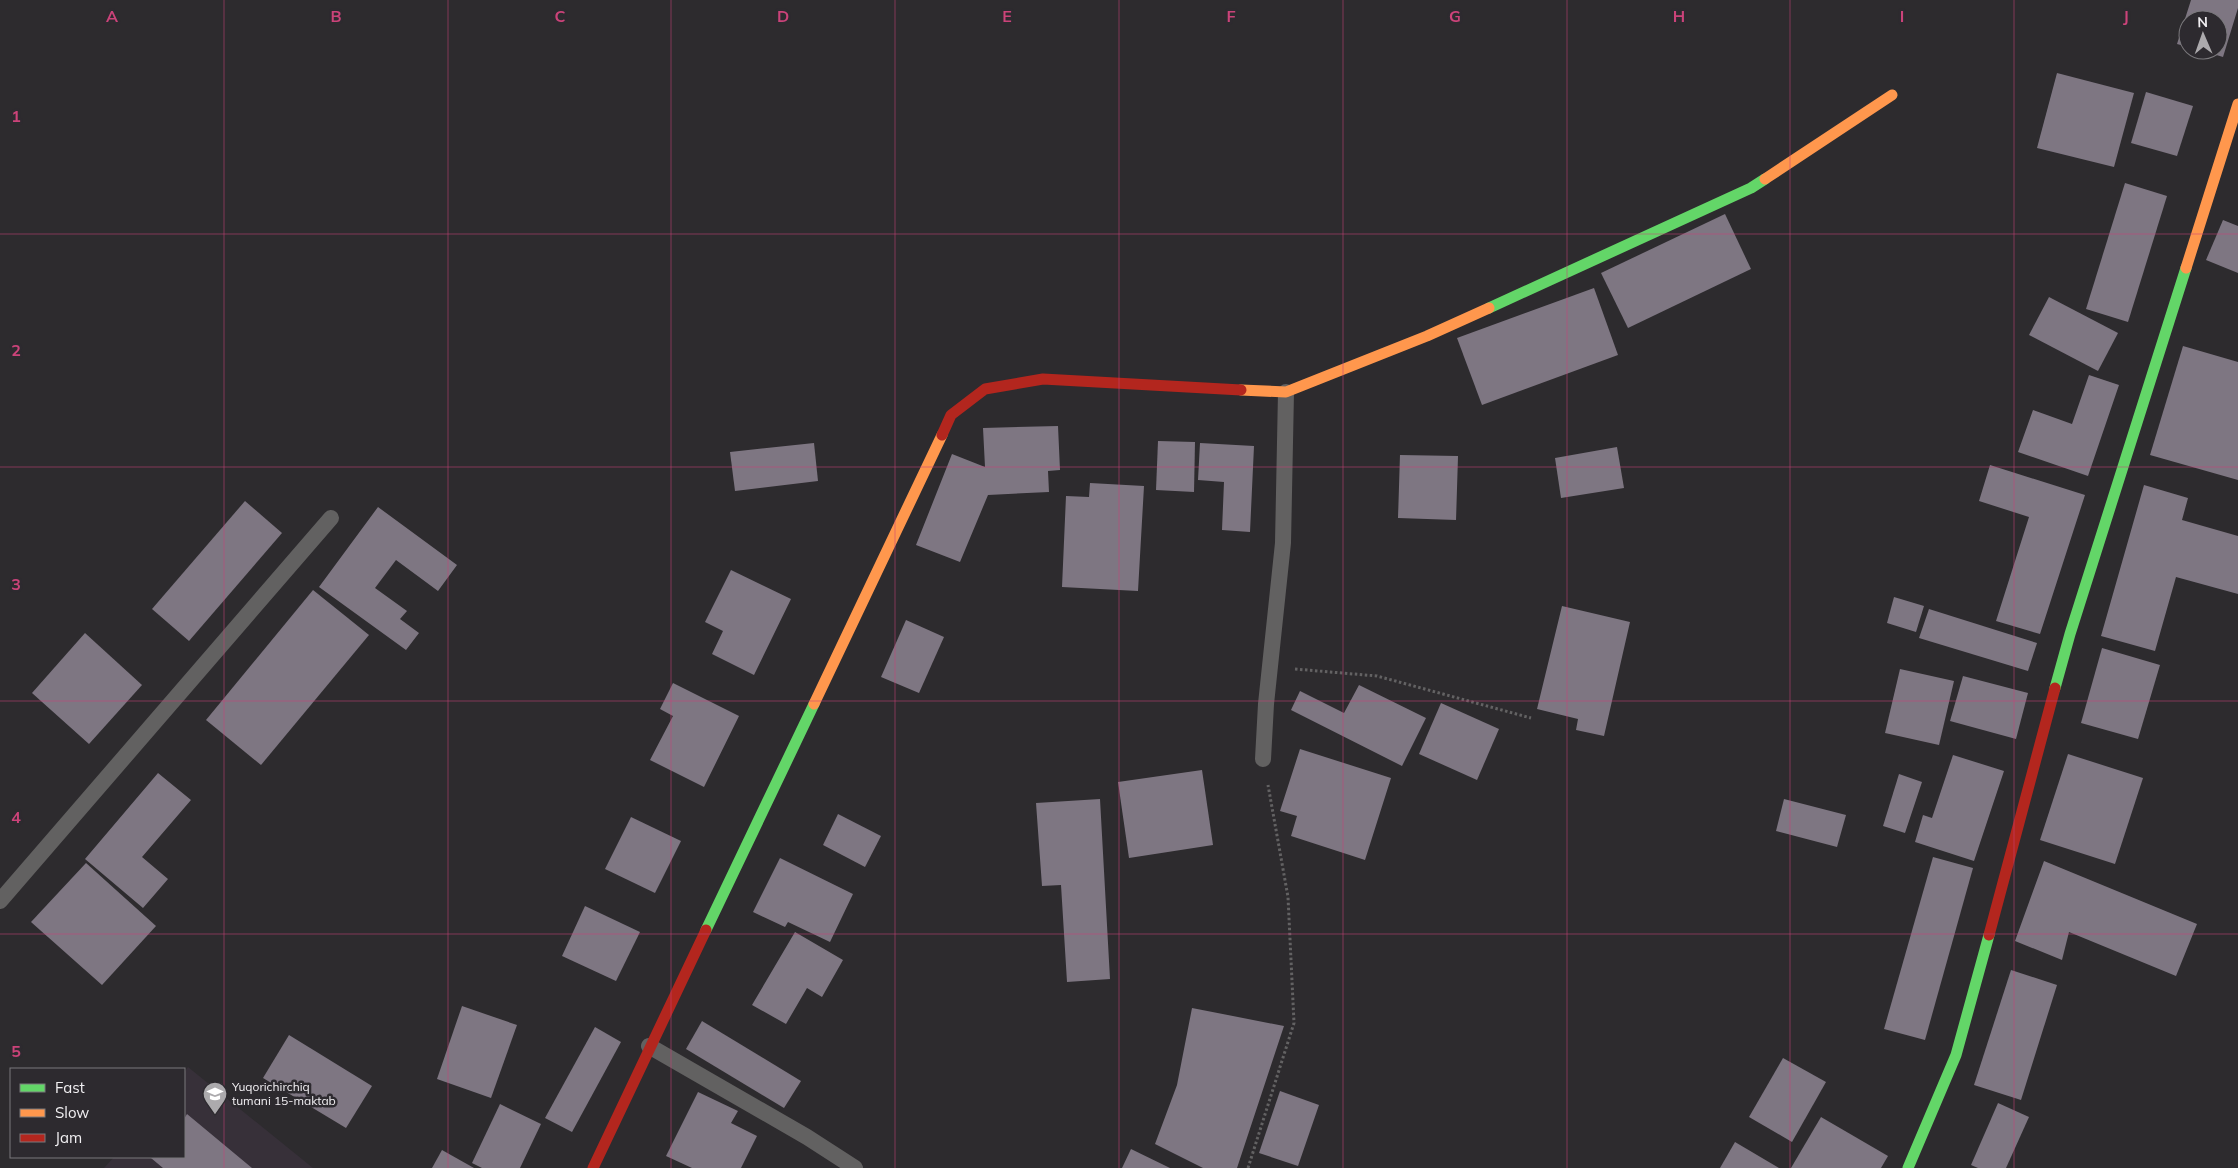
<svg xmlns="http://www.w3.org/2000/svg" width="2238" height="1168" font-family="Mulish,sans-serif">
  <style>
    .built { fill: #373039 }
    .building { fill: #7e7682 }
    .lines { fill: none; stroke-linecap: round; stroke-linejoin: round }
    .path { stroke: #636263; stroke-width: 3; stroke-dasharray: 2.5 2.5; stroke-linecap: butt }
    .lane { stroke: #626161; stroke-width: 16 }
    .fast { stroke: #63d668; stroke-width: 11 }
    .slow { stroke: #ff974d; stroke-width: 11 }
    .jam { stroke: #b3261e; stroke-width: 11 }
    .grid { fill: none; stroke: #cb4379; stroke-width: 1; stroke-opacity: 0.55 }
    .labels { text-anchor: middle; stroke-width: 5; stroke-linejoin: round; paint-order: stroke }
    .poi-label { font-size: 12px; fill: #f1eff2; stroke: #2d2a2f; text-anchor: start }
    .grid-label { font-size: 16px; text-anchor: middle; font-weight: bold; fill: #cb4379; stroke: #2d2a2f; stroke-width: 5; stroke-linejoin: round; paint-order: stroke }
  </style>
  <rect width="100%" height="100%" fill="#2d2b2e"/>
  <!-- built -->
  <path class="built" d="M188,1067L313,1168H104L114,1157H184V1073Z"/>
  <!-- building -->
  <g class="building">
    <path d="M2191,0H2238V8L2223,57L2200,50H2218V20H2188V47L2177,44Z"/>
    <path d="M2057,73L2134,93L2114,167L2037,148Z"/>
    <path d="M2146,92L2193,106L2177,156L2131,143Z"/>
    <path d="M2125,183L2167,196L2128,322L2086,309Z"/>
    <path d="M1725,214L1751,269L1628,328L1601,273Z"/>
    <path d="M2223,220L2238,226V273L2206,260Z"/>
    <path d="M1594,288L1618,355L1482,405L1457,338Z"/>
    <path d="M2049,297L2118,333L2098,371L2029,335Z"/>
    <path d="M2183,346L2238,362V480L2150,455Z"/>
    <path d="M2089,375L2119,385L2088,476L2018,452L2033,410L2072,424Z"/>
    <path d="M1058,426L1060,470L1048,471L1049,492L988,495L960,562L916,545L952,454L985,467L983,428Z"/>
    <path d="M1158,441L1195,442L1194,492L1156,490Z"/>
    <path d="M814,443L818,481L735,491L730,452Z"/>
    <path d="M1200,443L1254,446L1250,532L1222,530L1224,482L1198,480Z"/>
    <path d="M1617,447L1624,488L1561,498L1555,458Z"/>
    <path d="M1400,455L1458,456L1456,520L1398,518Z"/>
    <path d="M1990,465L2085,495L2040,634L1996,621L2029,517L1979,501Z"/>
    <path d="M1090,483L1144,486L1138,591L1062,587L1066,496L1089,497Z"/>
    <path d="M2144,485L2188,498L2182,520L2238,536V594L2176,577L2155,651L2101,636Z"/>
    <path d="M245,501L282,533L189,641L152,609Z"/>
    <path d="M378,507L457,565L438,591L396,560L375,588L407,611L400,619L419,633L406,650L319,587Z"/>
    <path d="M731,570L791,599L754,675L712,654L723,631L705,622Z"/>
    <path d="M313,590L369,635L261,765L206,720Z"/>
    <path d="M1894,597L1924,606L1916,632L1887,623Z"/>
    <path d="M1562,606L1630,622L1604,736L1576,730L1578,719L1537,709Z"/>
    <path d="M1929,609L2037,643L2028,671L1919,638Z"/>
    <path d="M906,620L944,637L919,693L881,677Z"/>
    <path d="M85,633L142,685L89,744L32,693Z"/>
    <path d="M2102,648L2160,665L2138,739L2081,723Z"/>
    <path d="M1900,669L1954,681L1939,745L1885,733Z"/>
    <path d="M1963,676L2028,693L2016,739L1950,721Z"/>
    <path d="M673,683L739,716L704,787L650,760L673,716L660,709Z"/>
    <path d="M1359,685L1426,718L1402,766L1291,710L1300,691L1344,713Z"/>
    <path d="M1441,703L1499,729L1477,780L1419,754Z"/>
    <path d="M1300,749L1391,778L1365,860L1291,836L1297,816L1280,811Z"/>
    <path d="M2068,754L2143,778L2115,864L2040,840Z"/>
    <path d="M1953,755L2004,771L1974,861L1915,842L1923,815L1932,818Z"/>
    <path d="M1202,770L1213,845L1129,858L1118,782Z"/>
    <path d="M158,773L191,800L142,857L168,879L143,908L85,859Z"/>
    <path d="M1899,774L1922,782L1905,833L1883,826Z"/>
    <path d="M1100,799L1110,979L1067,982L1061,885L1042,886L1036,803Z"/>
    <path d="M1784,799L1846,815L1837,847L1776,831Z"/>
    <path d="M838,814L881,836L865,867L823,845Z"/>
    <path d="M631,817L681,841L655,893L605,869Z"/>
    <path d="M1933,857L1973,868L1925,1040L1884,1029Z"/>
    <path d="M780,858L853,894L830,942L788,922L785,927L753,912Z"/>
    <path d="M2044,861L2197,924L2176,976L2069,932L2062,960L2015,941Z"/>
    <path d="M86,863L156,926L102,985L31,922Z"/>
    <path d="M585,906L640,932L616,981L562,956Z"/>
    <path d="M795,932L843,960L822,997L807,988L786,1024L752,1005Z"/>
    <path d="M2011,970L2057,985L2021,1100L1974,1085Z"/>
    <path d="M462,1006L517,1025L491,1098L437,1079Z"/>
    <path d="M1192,1008L1284,1026L1237,1168H1203L1155,1144L1177,1085Z"/>
    <path d="M702,1021L801,1081L784,1108L686,1049Z"/>
    <path d="M595,1027L621,1042L572,1132L545,1118Z"/>
    <path d="M289,1035L372,1086L346,1128L263,1078Z"/>
    <path d="M1783,1058L1826,1082L1792,1142L1749,1117Z"/>
    <path d="M1280,1091L1319,1105L1298,1166L1259,1153Z"/>
    <path d="M698,1092L738,1111L731,1123L757,1136L741,1168H692L666,1156Z"/>
    <path d="M1998,1103L2029,1117L2006,1168H1978L1971,1165Z"/>
    <path d="M500,1104L541,1124L520,1168H482L472,1163Z"/>
    <path d="M187,1114L252,1168H163L151,1158L184,1157V1119Z"/>
    <path d="M1821,1117L1888,1156L1881,1168H1791Z"/>
    <path d="M1735,1142L1779,1168H1720Z"/>
    <path d="M1131,1149L1170,1168H1122Z"/>
    <path d="M442,1150L474,1168H432Z"/>
  </g>
  <g class="lines">
    <!-- path -->
    <g class="path">
      <path d="M1295,669L1377,676L1531,718"/>
      <path d="M1248,1168L1294,1023L1288,897L1268,785"/>
    </g>
    <!-- lane -->
    <g class="lane">
      <path d="M1263,759L1266,704L1283,543L1286,392"/>
      <path d="M0,901L331,518"/>
      <path d="M649,1046L807,1137L855,1168"/>
    </g>
    <!-- fast -->
    <g class="fast">
      <path d="M1489,308L1751,188L1765,179"/>
      <path d="M2055,688L2070,634L2186,268"/>
      <path d="M706,930L814,704"/>
      <path d="M1908,1168L1956,1055L1989,935"/>
    </g>
    <!-- slow -->
    <g class="slow">
      <path d="M1765,179L1892,95"/>
      <path d="M2186,268L2238,104"/>
      <path d="M1241,390L1286,392L1427,336L1489,308"/>
      <path d="M814,704L942,435"/>
    </g>
    <!-- jam -->
    <g class="jam">
      <path d="M942,435L951,415L985,389L1043,379L1241,390"/>
      <path d="M1989,935L2055,688"/>
      <path d="M593,1168L706,930"/>
    </g>
  </g>
  <!-- grid -->
  <path class="grid" d="M224,0V1168M448,0V1168M671,0V1168M895,0V1168M1119,0V1168M1343,0V1168M1567,0V1168M1790,0V1168M2014,0V1168M0,234H2238M0,467H2238M0,701H2238M0,934H2238"/>
  <!-- icons -->
  <defs>
    <symbol id="school-pin" viewBox="-11 -11 22 30"><path d="M0 17L-7.5 6A9.5 9.5 0 1 1 7.5 6Z" fill="#acaaad" stroke="#2d2a2f"/><path d="M0-5L7-2L0 1L-7-2ZM-4 1L0 2.5L4 1V4Q0 6-4 4Z" fill="#fff"/></symbol>
  </defs>
  <g fill-rule="evenodd">
    <use href="#school-pin" x="201" y="1080" width="28" height="38"/>
  </g>
  <g class="labels">
    <!-- poi labels -->
    <g class="poi-label">
      <text x="232" y="1091">Yuqorichirchiq<tspan x="232" dy="14">tumani 15-maktab</tspan></text>
    </g>
  </g>
  <g class="grid-label">
    <text x="112" y="22">A</text>
    <text x="336" y="22">B</text>
    <text x="560" y="22">C</text>
    <text x="783" y="22">D</text>
    <text x="1007" y="22">E</text>
    <text x="1231" y="22">F</text>
    <text x="1455" y="22">G</text>
    <text x="1679" y="22">H</text>
    <text x="1902" y="22">I</text>
    <text x="2126" y="22">J</text>
    <text x="16" y="122">1</text>
    <text x="16" y="356">2</text>
    <text x="16" y="590">3</text>
    <text x="16" y="823">4</text>
    <text x="16" y="1057">5</text>
  </g>
  <!-- legend -->
  <rect x="10" y="1068" width="175" height="90" fill="#2d2a2f" stroke="#7b797d"/>
  <rect x="20" y="1084" width="25" height="8" fill="#63d668" stroke="#7b797d"/>
  <text x="55" y="1093" font-size="15" fill="#f1eff2">Fast</text>
  <rect x="20" y="1109" width="25" height="8" fill="#ff974d" stroke="#7b797d"/>
  <text x="55" y="1118" font-size="15" fill="#f1eff2">Slow</text>
  <rect x="20" y="1134" width="25" height="8" fill="#b3261e" stroke="#7b797d"/>
  <text x="55" y="1143" font-size="15" fill="#f1eff2">Jam</text>
  <!-- north arrow -->
  <g transform="translate(2203 35) rotate(358)"><circle r="24" fill="#2d2a2f" stroke="#7b797d"/>
  <path d="M0-4L9 19L0 12L-9 19Z" fill="#acaaad"/>
  <text y="-8" font-size="14" font-weight="bold" text-anchor="middle" fill="#f1eff2">N</text>
  </g>
</svg>
